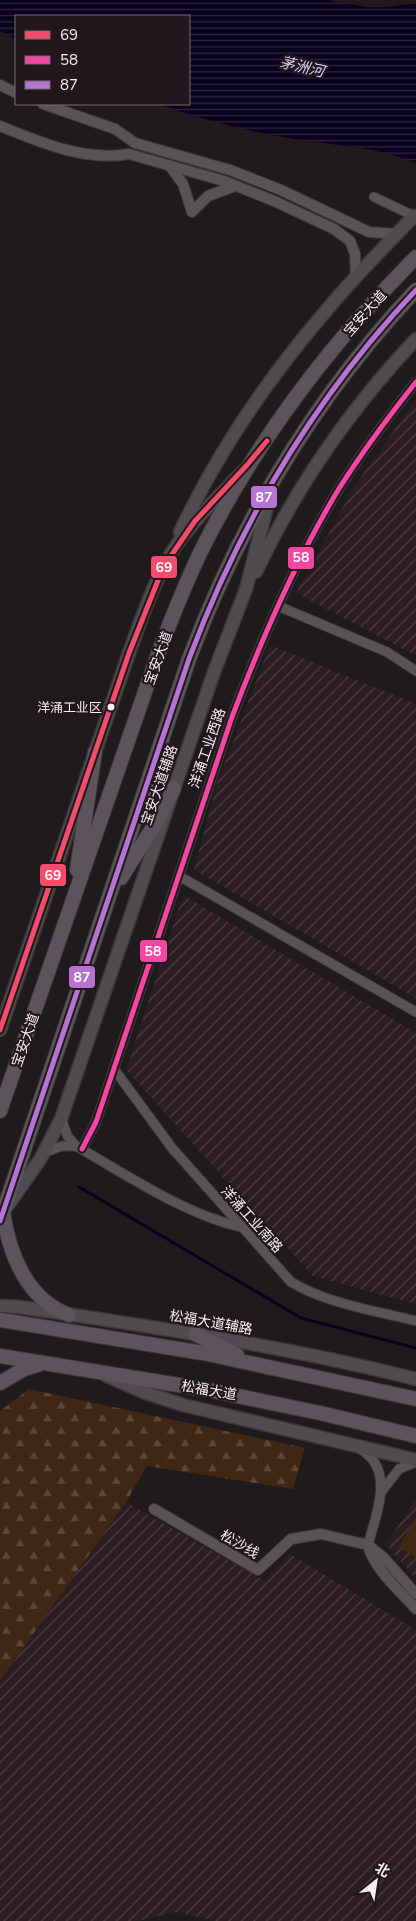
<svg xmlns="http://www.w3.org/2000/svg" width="416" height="1921" font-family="'Nunito Sans','Noto Sans SC',sans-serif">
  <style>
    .industrial { fill: url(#industrial-furrows) }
    .grass { fill: #402714 }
    .forest { fill: url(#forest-firs) }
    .water { fill: url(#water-rules) }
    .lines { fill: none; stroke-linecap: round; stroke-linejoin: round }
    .stream { stroke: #09021d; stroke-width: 3 }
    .minor-casing { stroke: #3c3738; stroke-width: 11 }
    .tertiary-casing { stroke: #3c3738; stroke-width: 12 }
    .secondary-casing { stroke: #3c3738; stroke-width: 15 }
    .primary-casing { stroke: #3c3738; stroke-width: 16 }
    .minor { stroke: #585354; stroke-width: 9 }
    .tertiary { stroke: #585354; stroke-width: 10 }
    .secondary { stroke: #504b4e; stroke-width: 12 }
    .primary { stroke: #5c545a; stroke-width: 14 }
    .bus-1-casing { stroke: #22171c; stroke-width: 9 }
    .bus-2-casing { stroke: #22171c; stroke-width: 9 }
    .bus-3-casing { stroke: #22171c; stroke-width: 9 }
    .bus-1 { stroke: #f44d6c; stroke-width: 5 }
    .bus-2 { stroke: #f346a5; stroke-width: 5 }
    .bus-3 { stroke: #b673d3; stroke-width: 5 }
    .bus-dot { fill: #f6eef1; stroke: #22171c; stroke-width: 2 }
    .labels { text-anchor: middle; stroke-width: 4.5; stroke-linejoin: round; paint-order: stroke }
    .bus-label { font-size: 13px; fill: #f6eef1; stroke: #22171c; text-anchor: end }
    .street-label { font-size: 14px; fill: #f6eef1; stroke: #22171c }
    .water-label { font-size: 15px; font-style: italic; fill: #d6d0fe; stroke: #22171c }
    .line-badge { stroke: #22171c; stroke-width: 2 }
    .badge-label { font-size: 14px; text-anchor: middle; font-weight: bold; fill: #fff }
  </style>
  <defs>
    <pattern id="industrial-furrows" width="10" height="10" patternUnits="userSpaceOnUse" patternTransform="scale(1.25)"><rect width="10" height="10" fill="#2c1d23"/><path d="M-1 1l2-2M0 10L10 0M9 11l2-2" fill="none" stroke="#4b3e43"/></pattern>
    <pattern id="forest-firs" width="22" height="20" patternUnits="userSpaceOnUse" patternTransform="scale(1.25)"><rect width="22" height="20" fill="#402714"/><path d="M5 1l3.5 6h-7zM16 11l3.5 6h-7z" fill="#5c4737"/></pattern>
    <pattern id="water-rules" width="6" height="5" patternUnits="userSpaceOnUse" patternTransform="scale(1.25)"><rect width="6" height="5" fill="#09021d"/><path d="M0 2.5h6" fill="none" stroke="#2d273e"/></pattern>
  </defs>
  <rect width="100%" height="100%" fill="#1f1a1c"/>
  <!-- industrial -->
  <g class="industrial">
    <path d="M416,399V656L296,593L354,487Z"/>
    <path d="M270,645L416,704V998L194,870L216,786Z"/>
    <path d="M183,895L416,1033V1304L313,1276L126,1070Z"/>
    <path d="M416,1498V1579L386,1545Z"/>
    <path d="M126,1502L263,1580L290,1554L416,1630V1921H216L176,1912L138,1921H0V1681Z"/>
  </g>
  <!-- grass -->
  <path class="grass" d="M416,1517V1557L399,1548Z"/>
  <!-- forest -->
  <path class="forest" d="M29,1389L305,1448L293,1489L147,1466L126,1502L0,1681V1411Z"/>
  <!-- water -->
  <path class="water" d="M0,0H328L367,7H387L416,3V163C371,145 334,146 288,138C244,131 201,119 159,104H189V16H16V39L0,31Z"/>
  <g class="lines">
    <!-- stream -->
    <path class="stream" d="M79,1187L301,1318L416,1348"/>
    <defs>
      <g id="minor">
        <path d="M374,197L416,217"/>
        <path d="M278,606L387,652L416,671"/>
        <path d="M179,876L416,1012"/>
        <path d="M114,1069L172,1148L291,1282C325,1303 377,1311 416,1321"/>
        <path d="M61,1119L68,1137L76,1146C127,1175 184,1214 241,1227"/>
        <path d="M82,1149L96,1122L232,717C262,638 296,559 340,487C363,451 389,416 416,382"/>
        <path d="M45,1152L62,1146H76"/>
        <path d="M360,1449C396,1469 376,1514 368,1545"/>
        <path d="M382,1491L399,1469L416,1462"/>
      </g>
      <g id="tertiary">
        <path d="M0,85L16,93"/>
        <path d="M43,104L115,129L135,143L230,170L281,190L369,232L397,234"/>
        <path d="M0,126C40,142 85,162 129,154L224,181L274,201L334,229L350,241L355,254L356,278"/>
        <path d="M169,165L183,184L192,212L208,196L235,186"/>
        <path d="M154,1509L258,1570L291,1539L321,1534L368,1545L384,1558L416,1594"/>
        <path d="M368,1545C373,1568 400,1591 416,1609"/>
      </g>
      <g id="secondary">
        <path d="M180,532C219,449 271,374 331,305C357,274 386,245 414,216"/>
        <path d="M256,572C296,487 352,407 416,339"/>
        <path d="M0,1030L129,653C140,623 150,592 165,564C184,528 215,501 242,472"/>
        <path d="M6,1208L41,1158L61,1119L214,672L246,589L271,491"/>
        <path d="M0,1306L20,1307C153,1327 286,1346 416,1379"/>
        <path d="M107,1376L146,1393L183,1405L416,1460"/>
      </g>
      <g id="primary">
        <path d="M77,870L95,752"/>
        <path d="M121,878L160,816L174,788"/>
        <path d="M0,1111L157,657C170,622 184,587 200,553C254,444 331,343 416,257"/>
        <path d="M3,1212C9,1253 26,1299 69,1315"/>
        <path d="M0,1221L189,659C241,520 314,398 416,290"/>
        <path d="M0,1320L203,1353L416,1399"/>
        <path d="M195,1334L237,1355"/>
        <path d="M0,1356L209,1390L320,1413L416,1436"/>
        <path d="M0,1383L24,1369L40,1364"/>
      </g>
    </defs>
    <!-- minor casing -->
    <use href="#minor" class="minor-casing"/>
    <!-- tertiary casing -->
    <use href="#tertiary" class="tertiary-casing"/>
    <!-- secondary casing -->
    <use href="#secondary" class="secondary-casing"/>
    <!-- primary casing -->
    <use href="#primary" class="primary-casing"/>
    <!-- minor -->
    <use href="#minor" class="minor"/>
    <!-- tertiary -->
    <use href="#tertiary" class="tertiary"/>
    <!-- secondary -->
    <use href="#secondary" class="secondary"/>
    <!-- primary -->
    <use href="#primary" class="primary"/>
    <defs>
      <path id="bus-1" d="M0,1030L129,653L159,578L166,563L195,521L247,465L267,441"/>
      <path id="bus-2" d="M82,1149L96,1122L232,717C262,638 296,559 340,487C363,451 389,416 416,382"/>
      <path id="bus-3" d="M0,1221L189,659C241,520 314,398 416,290"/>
    </defs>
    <!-- bus-1 casing -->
    <use href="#bus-1" class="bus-1-casing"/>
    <!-- bus-2 casing -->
    <use href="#bus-2" class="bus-2-casing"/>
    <!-- bus-3 casing -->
    <use href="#bus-3" class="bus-3-casing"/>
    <!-- bus-1 -->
    <use href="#bus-1" class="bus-1"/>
    <!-- bus-2 -->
    <use href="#bus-2" class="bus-2"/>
    <!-- bus-3 -->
    <use href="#bus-3" class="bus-3"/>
  </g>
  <!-- markers -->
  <circle class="bus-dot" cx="111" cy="707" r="4.5"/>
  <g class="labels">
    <!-- bus labels -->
    <g class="bus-label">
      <text x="102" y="712">洋涌工业区</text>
    </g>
    <!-- street labels -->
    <g class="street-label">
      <text transform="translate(365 313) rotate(-48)" y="5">宝安大道</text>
      <text transform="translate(158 658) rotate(-70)" y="5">宝安大道</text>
      <text transform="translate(207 748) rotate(-71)" y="5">洋涌工业西路</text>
      <text transform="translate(159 785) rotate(-71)" y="5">宝安大道辅路</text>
      <text transform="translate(25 1040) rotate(-71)" y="5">宝安大道</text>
      <text transform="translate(252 1219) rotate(48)" y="5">洋涌工业南路</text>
      <text transform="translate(211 1322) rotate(10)" y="5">松福大道辅路</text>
      <text transform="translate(209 1390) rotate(10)" y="5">松福大道</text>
      <text transform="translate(240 1544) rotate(30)" y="5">松沙线</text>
    </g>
    <!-- water labels -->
    <g class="water-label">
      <text transform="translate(302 67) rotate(13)" y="5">茅洲河</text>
    </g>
  </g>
  <g class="line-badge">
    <rect x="250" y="485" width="28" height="24" rx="5" fill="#b673d3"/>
    <rect x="287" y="546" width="28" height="24" rx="5" fill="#f346a5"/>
    <rect x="150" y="555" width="28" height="24" rx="5" fill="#f44d6c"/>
    <rect x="39" y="863" width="28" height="24" rx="5" fill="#f44d6c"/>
    <rect x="139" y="939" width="29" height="24" rx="5" fill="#f346a5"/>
    <rect x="68" y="965" width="28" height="24" rx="5" fill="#b673d3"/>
  </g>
  <g class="badge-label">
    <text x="264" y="502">87</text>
    <text x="301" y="562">58</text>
    <text x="164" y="572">69</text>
    <text x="53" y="880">69</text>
    <text x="153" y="956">58</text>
    <text x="82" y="982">87</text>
  </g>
  <!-- legend -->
  <rect x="15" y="15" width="175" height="90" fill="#22171c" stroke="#776d71"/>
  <rect x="25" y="31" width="25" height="8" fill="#f44d6c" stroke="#776d71"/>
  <text x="60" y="40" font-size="15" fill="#f6eef1">69</text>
  <rect x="25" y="56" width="25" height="8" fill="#f346a5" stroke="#776d71"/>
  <text x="60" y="65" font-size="15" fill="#f6eef1">58</text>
  <rect x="25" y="81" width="25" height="8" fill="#b673d3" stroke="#776d71"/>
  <text x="60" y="90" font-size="15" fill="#f6eef1">87</text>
  <!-- north arrow -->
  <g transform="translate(376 1881) rotate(30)" stroke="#22171c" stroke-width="4" paint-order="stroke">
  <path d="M0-4L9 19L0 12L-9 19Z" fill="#f6eef1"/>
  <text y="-8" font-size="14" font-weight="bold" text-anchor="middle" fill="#f6eef1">北</text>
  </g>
</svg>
